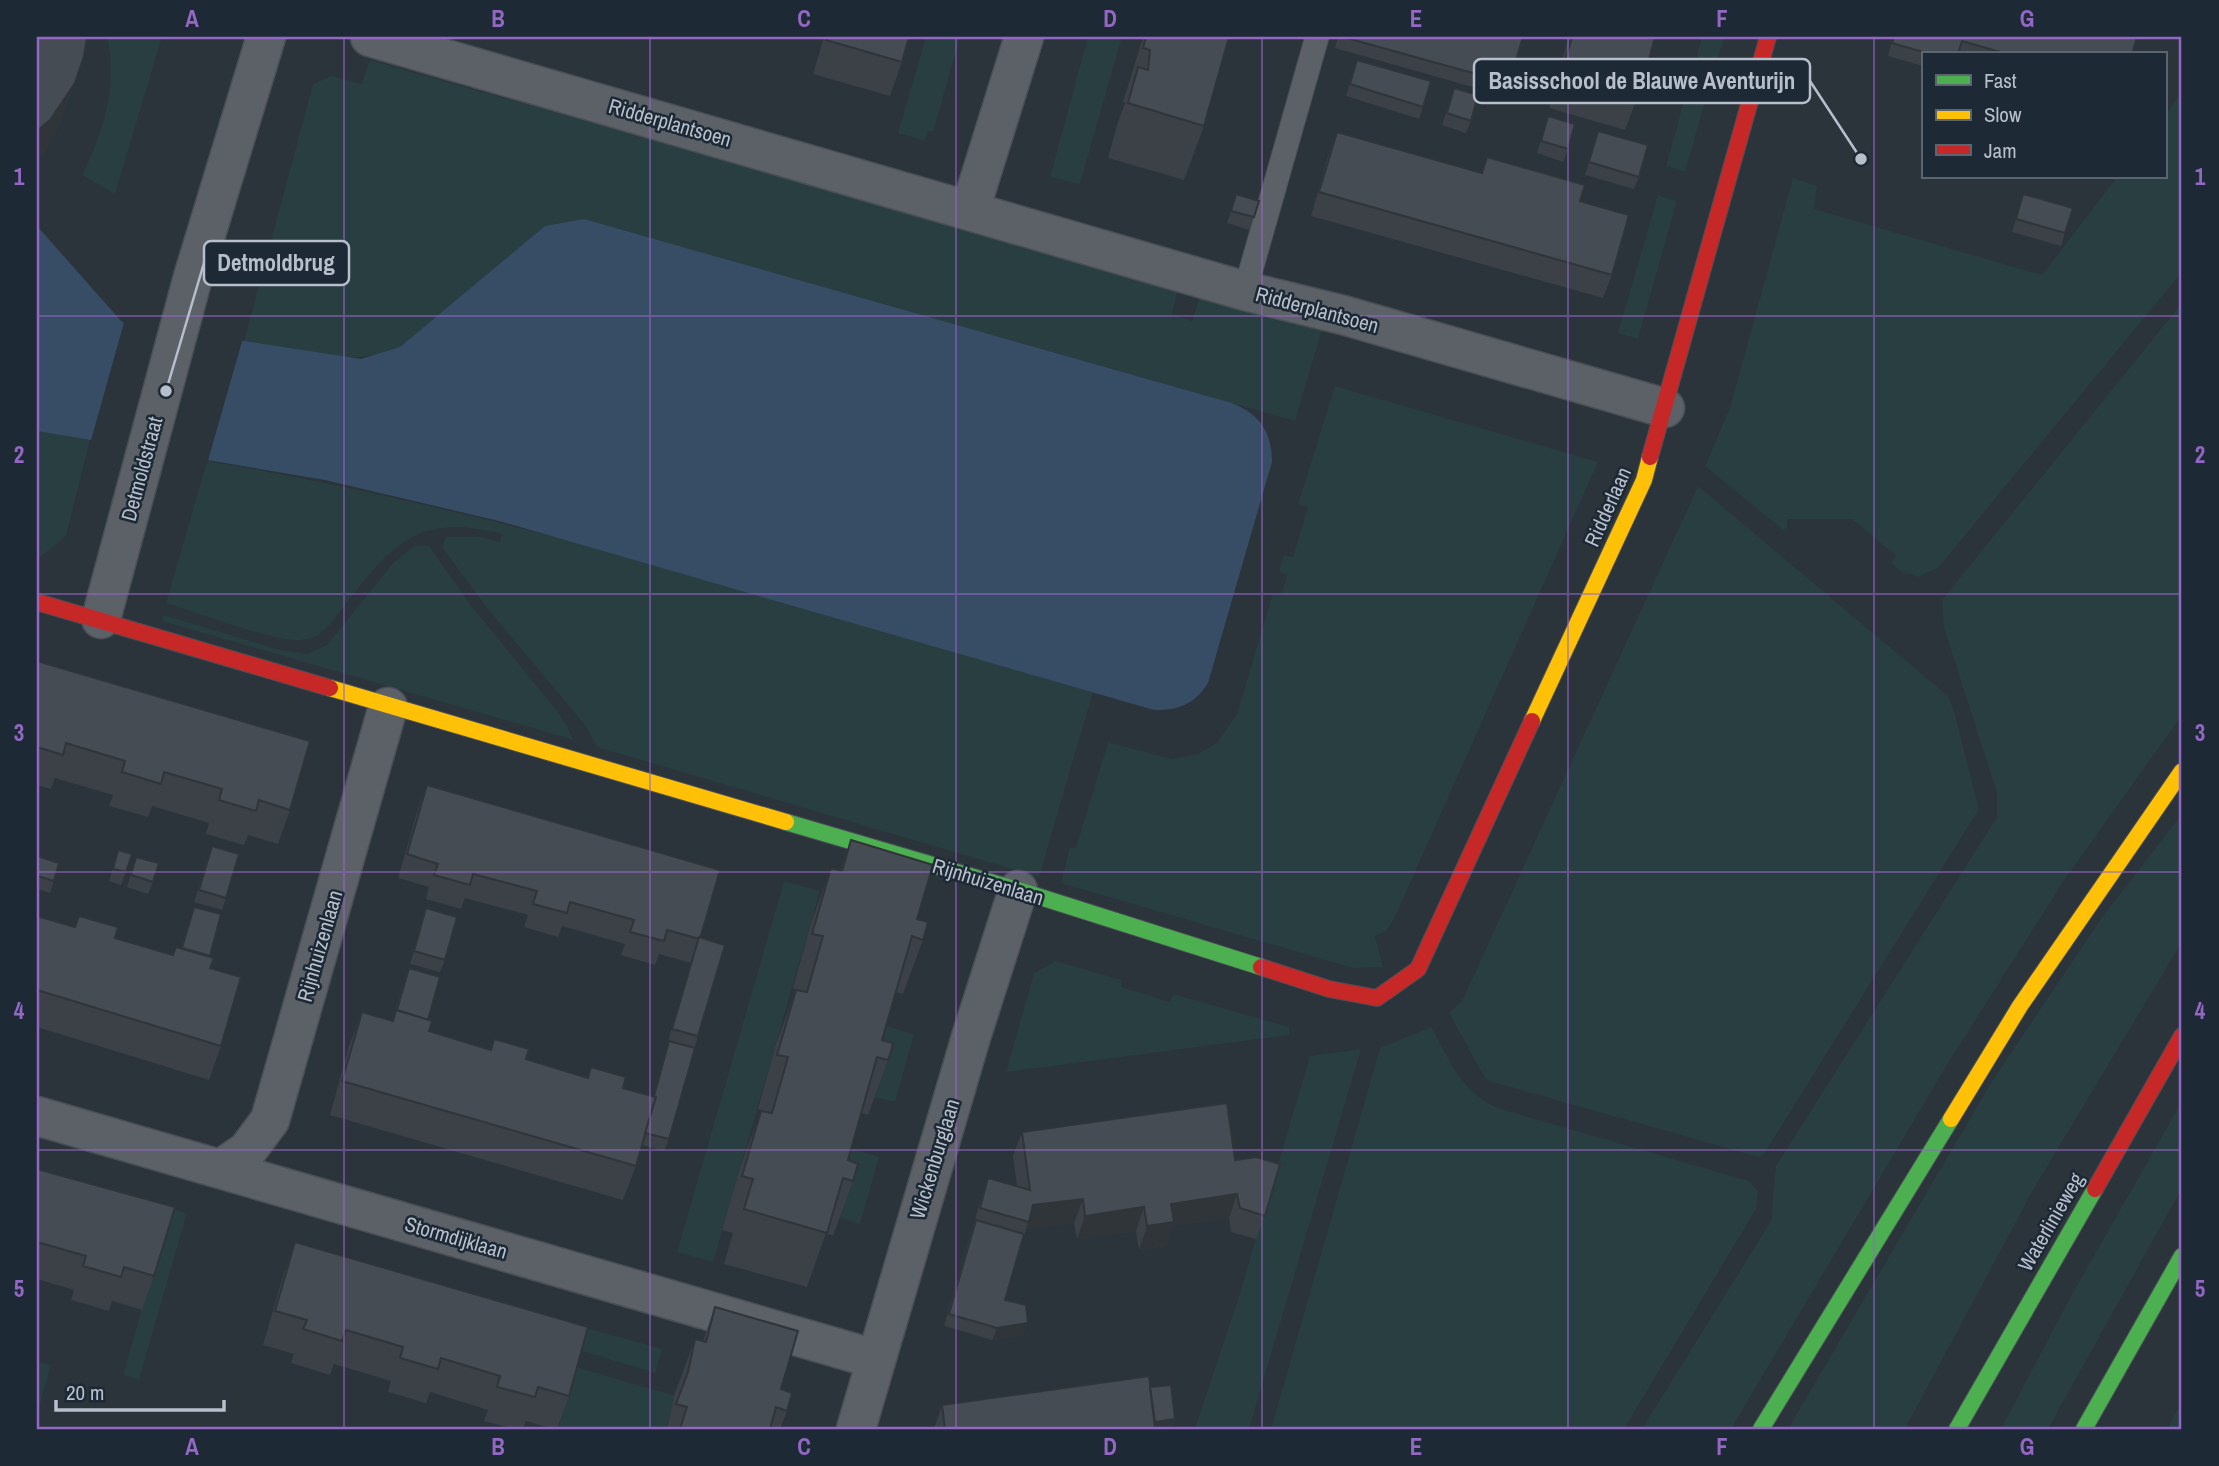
<svg xmlns="http://www.w3.org/2000/svg" width="2219" height="1466" font-family="'Archivo Narrow',sans-serif">
  <style>
    .green { fill: #283e41 }
    .water { fill: #374c65 }
    .pier { fill: #2b333b }
    .lines { fill: none; stroke-linecap: round; stroke-linejoin: round }
    .lane-casing { stroke: #494f55; stroke-width: 25 }
    .street-casing { stroke: #494f55; stroke-width: 41 }
    .fast-casing { stroke: #494f55; stroke-width: 18 }
    .slow-casing { stroke: #494f55; stroke-width: 18 }
    .jam-casing { stroke: #494f55; stroke-width: 18 }
    .lane { stroke: #5c6168; stroke-width: 23 }
    .street { stroke: #5c6168; stroke-width: 38 }
    .fast { stroke: #4caf50; stroke-width: 16 }
    .slow { stroke: #ffc107; stroke-width: 16 }
    .jam { stroke: #c62828; stroke-width: 16 }
    .wall { fill: #3b4147 }
    .shaded-wall { fill: #30353a }
    .building { fill: #454c53; stroke: #30353a; stroke-width: 2 }
    .grid { fill: none; stroke: #9367c4; stroke-width: 2; stroke-opacity: 0.55 }
    .labels { text-anchor: middle; stroke-width: 5; stroke-linejoin: round; paint-order: stroke }
    .street-label { font-size: 21px; fill: #b6bfcb; stroke: #1e2936 }
    .leader { fill: none; stroke: #b6bfcb; stroke-width: 2.5 }
    .callout-dot { fill: #b6bfcb; stroke: #1e2936; stroke-width: 2.5 }
    .callout { fill: #1e2936; stroke: #b6bfcb; stroke-width: 2.5 }
    .callout-label { font-size: 23px; text-anchor: middle; font-weight: bold; fill: #b6bfcb }
    .neatline { fill: none; stroke: #9367c4; stroke-width: 2.5 }
    .grid-label { font-size: 23px; text-anchor: middle; font-weight: bold; fill: #9367c4 }
  </style>
  <rect width="100%" height="100%" fill="#2b333b"/>
  <!-- green -->
  <g class="green">
    <path d="M107,37H162L115,194L82,175C104,131 118,86 107,37Z"/>
    <path d="M926,37H960L933,132L928,131L925,141L898,133Z"/>
    <path d="M1088,37H1122L1080,184L1050,177Z"/>
    <path d="M1702,37H1724L1716,66L1696,60Z"/>
    <path d="M370,60L1178,289L1172,314L1192,321L1200,296L1322,330L1295,421L584,219L400,347C350,369 296,351 244,341L313,84L331,76L362,84Z"/>
    <path d="M1690,79L1710,84L1685,172L1666,166Z"/>
    <path d="M2182,92V272L1938,568L1918,577L1902,572L1891,563L1896,556L1852,519H1787V529H1782L1705,466L1730,408L1793,178L1817,186L1814,209L2042,275L2117,177H2165V115Z"/>
    <path d="M1658,195L1677,201L1638,339L1618,333Z"/>
    <path d="M2182,303V715L2063,882L1945,1068L1731,1429H1642L1771,1221L1776,1166L1997,817V793L1944,628L1942,600Z"/>
    <path d="M1335,386L1598,462L1394,919L1386,931L1375,936L1383,967L1353,968L1061,883L1070,847L1076,848L1108,742L1172,759L1198,754L1217,743L1237,714L1273,593L1281,595L1287,575L1279,572L1284,555L1293,557L1308,507L1298,504Z"/>
    <path d="M37,431L90,440L66,536L38,559Z"/>
    <path d="M207,461C508,511 800,608 1093,692L1039,877L597,747L585,725L487,608L442,547L446,537H481L500,542L502,534C412,511 389,550 338,614C327,628 320,638 301,640C274,642 195,612 166,603Z"/>
    <path d="M1698,486L1948,696L1954,711L1979,809L1764,1154L1758,1157L1493,1082L1485,1078L1449,1013L1462,1001Z"/>
    <path d="M415,545L429,546L470,604L561,716L574,740L162,621L163,615L281,650L307,654L327,645L393,563Z"/>
    <path d="M2182,814V942L2033,1190L1905,1429H1788L1992,1081L2103,916Z"/>
    <path d="M784,881L820,891L713,1262L677,1252Z"/>
    <path d="M1056,961L1122,980L1121,987L1170,1002L1173,994L1289,1027V1035L1006,1072L1034,973Z"/>
    <path d="M885,1025L914,1035L895,1102L873,1097L866,1091Z"/>
    <path d="M1431,1027C1451,1061 1462,1095 1501,1109L1749,1181L1758,1191L1756,1209L1624,1429H1271L1380,1048Z"/>
    <path d="M1361,1049L1249,1429H1195L1237,1303L1310,1056Z"/>
    <path d="M2182,1101V1188L2048,1429H2001L2072,1294Z"/>
    <path d="M849,1148L879,1157L860,1224L838,1217Z"/>
    <path d="M140,1199L187,1213L139,1380L123,1375L162,1239Z"/>
    <path d="M545,1316L662,1349L655,1373L538,1338Z"/>
    <path d="M37,1361L51,1365L37,1415Z"/>
    <path d="M576,1367L676,1396L666,1429H558Z"/>
    <path d="M2182,1401V1429H2167Z"/>
  </g>
  <!-- water -->
  <path class="water" d="M584,219L1232,403C1259,414 1272,431 1272,462L1208,683C1194,705 1179,710 1154,710L499,521L325,480L37,431V226L122,322L361,359L400,347L545,226Z"/>
  <!-- pier -->
  <path class="pier" d="M125,319L243,338L207,464L90,444Z"/>
  <g class="lines">
    <defs>
      <path id="lane" d="M1245,291L1317,37"/>
      <g id="street">
        <path d="M370,37L1245,291L1343,315L1665,408"/>
        <path d="M970,210L1024,37"/>
        <path d="M101,619L193,277L266,37"/>
        <path d="M37,1116L875,1359"/>
        <path d="M222,1168L247,1151L270,1120L388,707"/>
        <path d="M856,1429L971,1037L1018,890"/>
      </g>
      <g id="fast">
        <path d="M786,822L1018,890L1261,967"/>
        <path d="M1761,1429L1951,1119"/>
        <path d="M1957,1429L2095,1189"/>
        <path d="M2084,1429L2182,1256"/>
      </g>
      <g id="slow">
        <path d="M330,688L786,822"/>
        <path d="M1532,721L1644,480L1650,457"/>
        <path d="M1951,1119L2020,1006L2182,771"/>
      </g>
      <g id="jam">
        <path d="M1650,457L1768,37"/>
        <path d="M37,602L330,688"/>
        <path d="M1261,967L1329,989L1377,998L1418,969L1532,721"/>
        <path d="M2095,1189L2182,1036"/>
      </g>
    </defs>
    <!-- lane casing -->
    <use href="#lane" class="lane-casing"/>
    <!-- street casing -->
    <use href="#street" class="street-casing"/>
    <!-- fast casing -->
    <use href="#fast" class="fast-casing"/>
    <!-- slow casing -->
    <use href="#slow" class="slow-casing"/>
    <!-- jam casing -->
    <use href="#jam" class="jam-casing"/>
    <!-- lane -->
    <use href="#lane" class="lane"/>
    <!-- street -->
    <use href="#street" class="street"/>
    <!-- fast -->
    <use href="#fast" class="fast"/>
    <!-- slow -->
    <use href="#slow" class="slow"/>
    <!-- jam -->
    <use href="#jam" class="jam"/>
  </g>
  <!-- wall -->
  <g class="wall">
    <path d="M824,37H909L902,62L890,96L813,74Z"/>
    <path d="M1143,37H1229L1204,126L1184,180L1108,158L1118,122L1125,103L1123,102Z"/>
    <path d="M1338,37H1523L1504,96L1335,48Z"/>
    <path d="M1569,37H1655L1641,88L1625,130L1549,108Z"/>
    <path d="M1893,37H2137L2132,54H1923V66L1888,56Z"/>
    <path d="M1357,60L1423,107L1419,119L1346,96Z"/>
    <path d="M1454,88L1471,121L1466,133L1442,125Z"/>
    <path d="M1548,116L1568,149L1563,162L1537,153Z"/>
    <path d="M1598,131L1639,177L1634,189L1585,175Z"/>
    <path d="M1337,132L1481,173L1487,157L1580,201L1612,275L1603,298L1311,216L1328,156Z"/>
    <path d="M1236,194L1254,217L1249,230L1227,223Z"/>
    <path d="M2023,194L2065,233L2061,246L2012,232Z"/>
    <path d="M37,661L290,810L278,844L248,835L244,845L206,834L209,823L152,806L148,817L109,806L113,795L55,778L51,789L37,785Z"/>
    <path d="M427,785L700,937L698,1036L669,1139L664,1151L642,1145L636,1166L623,1200L330,1115L349,1046L362,1012L392,1021L409,968L428,1020L429,1031L490,1050L494,1039L526,1059L587,1078L591,1067L623,1088L653,1096L669,1041H668L692,960L691,963L659,954L655,965L621,955L625,944L562,926L558,937L524,927L528,915L465,898L461,909L426,899L429,887L398,878L418,809Z"/>
    <path d="M851,840L917,919L923,940L903,994L896,992L882,1040L891,1052L868,1115L861,1113L848,1160L853,1181L833,1236L826,1233L807,1287L724,1264L733,1233L722,1230L741,1165L761,1111L768,1112L758,1109L776,1044L796,990L803,991L793,988L811,923L831,868L840,871Z"/>
    <path d="M212,846L226,898L222,910L194,902Z"/>
    <path d="M118,850L126,872L121,885L109,881Z"/>
    <path d="M37,856L54,881L50,893L37,889Z"/>
    <path d="M136,857L153,882L148,894L127,887Z"/>
    <path d="M194,907L210,956L221,1046L209,1080L37,1027V916L75,927L79,916L115,938L173,955L176,947L181,948Z"/>
    <path d="M426,908L445,960L440,972L410,964Z"/>
    <path d="M1022,1132L1235,1160L1265,1216L1256,1239L1231,1232L1229,1218L1173,1226L1166,1246L1139,1250L1136,1231L1077,1239L1074,1223L1026,1229L1005,1300L1024,1335L992,1340L944,1326L980,1202L988,1178L1017,1186L1013,1156Z"/>
    <path d="M37,1169L154,1276L142,1310L112,1301L109,1311L71,1300L74,1290L37,1279Z"/>
    <path d="M295,1242L569,1396L557,1429H553L526,1421L523,1429H515L484,1421L488,1410L430,1392L426,1403L388,1392L391,1381L334,1364L330,1375L291,1363L294,1354L263,1345L283,1276Z"/>
    <path d="M715,1307L781,1389L787,1411L780,1429H667L675,1393L695,1339L703,1341Z"/>
    <path d="M1150,1387L1175,1419L1172,1429H934L942,1405Z"/>
  </g>
  <!-- shaded-wall -->
  <g class="shaded-wall">
    <path d="M75,83L55,137L37,165V131Z"/>
    <path d="M1237,1194L1229,1218L1173,1226L1166,1246L1139,1250L1147,1226L1171,1204Z"/>
    <path d="M1083,1199L1074,1223L1026,1229L1033,1205Z"/>
    <path d="M1144,1207L1136,1231L1077,1239L1085,1216Z"/>
    <path d="M1028,1323L1024,1335L992,1340L997,1328Z"/>
    <path d="M1175,1419L1172,1429H1147L1149,1423Z"/>
  </g>
  <!-- building -->
  <g class="building">
    <path d="M37,37H87L84,56L75,83L50,120L37,131Z"/>
    <path d="M827,37H909L902,62L826,40Z"/>
    <path d="M1146,37H1229L1204,126L1128,103L1138,67L1148,70L1150,50L1143,48Z"/>
    <path d="M1343,37H1523L1509,83Z"/>
    <path d="M1572,37H1655L1641,88L1564,65Z"/>
    <path d="M1894,37H2137L2132,54H2007L1962,41L1958,54H1930L1892,43Z"/>
    <path d="M1357,60L1431,81L1423,107L1350,84Z"/>
    <path d="M1454,88L1478,95L1471,121L1447,113Z"/>
    <path d="M1548,116L1575,124L1568,149L1541,141Z"/>
    <path d="M1598,131L1648,145L1639,177L1589,162Z"/>
    <path d="M1337,132L1482,173L1487,157L1585,185L1580,201L1629,215L1612,275L1319,192Z"/>
    <path d="M1236,194L1259,201L1254,217L1231,211Z"/>
    <path d="M2023,194L2073,208L2065,233L2016,219Z"/>
    <path d="M37,661L310,741L290,810L259,800L256,811L219,800L222,789L164,772L161,784L122,772L125,761L66,743L63,755L37,747Z"/>
    <path d="M427,785L720,870L700,939L667,930L664,941L630,932L634,920L570,902L567,913L533,904L537,891L473,874L470,885L434,875L438,864L407,854Z"/>
    <path d="M851,840L933,865L917,919L928,922L923,940L912,936L882,1040L893,1043L891,1052L888,1060L877,1057L848,1160L858,1164L853,1181L843,1178L827,1233L744,1209L753,1179L742,1176L761,1111L772,1113L788,1057L777,1055L796,990L807,992L823,936L812,934L831,868L842,871Z"/>
    <path d="M212,846L239,854L226,898L199,890Z"/>
    <path d="M118,850L132,854L126,872L113,869Z"/>
    <path d="M37,856L59,863L54,881L37,876Z"/>
    <path d="M136,857L159,863L153,882L131,875Z"/>
    <path d="M194,907L221,914L210,956L182,948Z"/>
    <path d="M426,908L457,917L445,960L414,951Z"/>
    <path d="M37,916L75,927L79,916L118,927L115,938L173,955L176,947L214,958L210,968L241,977L221,1046L37,990Z"/>
    <path d="M699,937L725,945L698,1036L672,1029Z"/>
    <path d="M409,968L440,977L428,1020L397,1010Z"/>
    <path d="M396,1010L432,1021L429,1031L491,1050L494,1039L529,1049L526,1059L588,1078L591,1067L626,1077L623,1088L656,1097L636,1166L342,1081L362,1012L393,1021Z"/>
    <path d="M669,1041L695,1048L669,1139L645,1133L656,1097L654,1096Z"/>
    <path d="M1227,1103L1235,1160L1256,1157L1280,1164L1265,1216L1240,1208L1237,1194L1171,1204L1174,1222L1147,1226L1144,1207L1085,1216L1083,1199L1033,1205L1029,1222L980,1208L988,1178L1030,1190L1022,1132Z"/>
    <path d="M37,1169L175,1207L154,1276L124,1267L121,1277L83,1266L86,1256L37,1242Z"/>
    <path d="M976,1220L1024,1234L1005,1300L1026,1305L1028,1323L997,1328L949,1314Z"/>
    <path d="M295,1242L588,1327L569,1396L538,1387L535,1397L497,1387L500,1376L441,1358L438,1369L400,1358L403,1347L346,1330L342,1341L303,1329L307,1320L275,1311Z"/>
    <path d="M715,1307L798,1331L781,1389L792,1393L787,1411L776,1407L770,1429H680L687,1407L676,1404L688,1372L695,1339L706,1342Z"/>
    <path d="M1149,1376L1155,1429H945L942,1405Z"/>
    <path d="M1171,1385L1175,1419L1155,1422L1150,1387Z"/>
  </g>
  <!-- grid -->
  <path class="grid" d="M344,37V1429M650,37V1429M956,37V1429M1262,37V1429M1568,37V1429M1874,37V1429M37,316H2182M37,594H2182M37,872H2182M37,1150H2182"/>
  <g class="labels">
    <!-- street labels -->
    <g class="street-label">
      <text transform="translate(670 123) rotate(16)" y="7">Ridderplantsoen</text>
      <text transform="translate(1317 310) rotate(15)" y="7">Ridderplantsoen</text>
      <text transform="translate(142 469) rotate(-75)" y="7">Detmoldstraat</text>
      <text transform="translate(1608 507) rotate(-66)" y="7">Ridderlaan</text>
      <text transform="translate(988 882) rotate(17)" y="7">Rijnhuizenlaan</text>
      <text transform="translate(320 946) rotate(-74)" y="7">Rijnhuizenlaan</text>
      <text transform="translate(935 1159) rotate(-73)" y="7">Wickenburglaan</text>
      <text transform="translate(2051 1222) rotate(-60)" y="7">Waterlinieweg</text>
      <text transform="translate(456 1238) rotate(16)" y="7">Stormdijklaan</text>
    </g>
  </g>
  <!-- callouts -->
  <path class="leader" d="M1861 159L1810 81M166 391L204 263"/>
  <g class="callout-dot">
    <circle cx="1861" cy="159" r="7"/>
    <circle cx="166" cy="391" r="7"/>
  </g>
  <g class="callout">
    <rect x="1474" y="59" width="336" height="44" rx="7"/>
    <rect x="204" y="241" width="145" height="44" rx="7"/>
  </g>
  <g class="callout-label">
    <text x="1642" y="89">Basisschool de Blauwe Aventurijn</text>
    <text x="276" y="271">Detmoldbrug</text>
  </g>
  <!-- border -->
  <rect width="2219" height="1466" fill="none" stroke="#1e2936" stroke-width="77"/>
  <!-- legend -->
  <rect x="1922" y="52" width="245" height="126" fill="#1e2936" stroke="#5b6572" stroke-width="2"/>
  <rect x="1936" y="75" width="35" height="10" fill="#4caf50" stroke="#5b6572" stroke-width="2"/>
  <text x="1984" y="88" font-size="21" fill="#b6bfcb">Fast</text>
  <rect x="1936" y="110" width="35" height="10" fill="#ffc107" stroke="#5b6572" stroke-width="2"/>
  <text x="1984" y="122" font-size="21" fill="#b6bfcb">Slow</text>
  <rect x="1936" y="145" width="35" height="10" fill="#c62828" stroke="#5b6572" stroke-width="2"/>
  <text x="1984" y="158" font-size="21" fill="#b6bfcb">Jam</text>
  <!-- scale -->
  <path d="M56 1400v10h168v-10" fill="none" stroke="#b6bfcb" stroke-width="3.5"/>
  <text x="66" y="1400" font-size="21" fill="#b6bfcb" stroke="#1e2936" stroke-width="5" paint-order="stroke">20 m</text>
  <rect x="38" y="38" width="2142" height="1390" class="neatline"/>
  <g class="grid-label">
    <text x="192" y="27">A</text>
    <text x="498" y="27">B</text>
    <text x="804" y="27">C</text>
    <text x="1110" y="27">D</text>
    <text x="1416" y="27">E</text>
    <text x="1722" y="27">F</text>
    <text x="2027" y="27">G</text>
    <text x="19" y="185">1</text>
    <text x="2200" y="185">1</text>
    <text x="19" y="463">2</text>
    <text x="2200" y="463">2</text>
    <text x="19" y="741">3</text>
    <text x="2200" y="741">3</text>
    <text x="19" y="1019">4</text>
    <text x="2200" y="1019">4</text>
    <text x="19" y="1297">5</text>
    <text x="2200" y="1297">5</text>
    <text x="192" y="1455">A</text>
    <text x="498" y="1455">B</text>
    <text x="804" y="1455">C</text>
    <text x="1110" y="1455">D</text>
    <text x="1416" y="1455">E</text>
    <text x="1722" y="1455">F</text>
    <text x="2027" y="1455">G</text>
  </g>
</svg>
